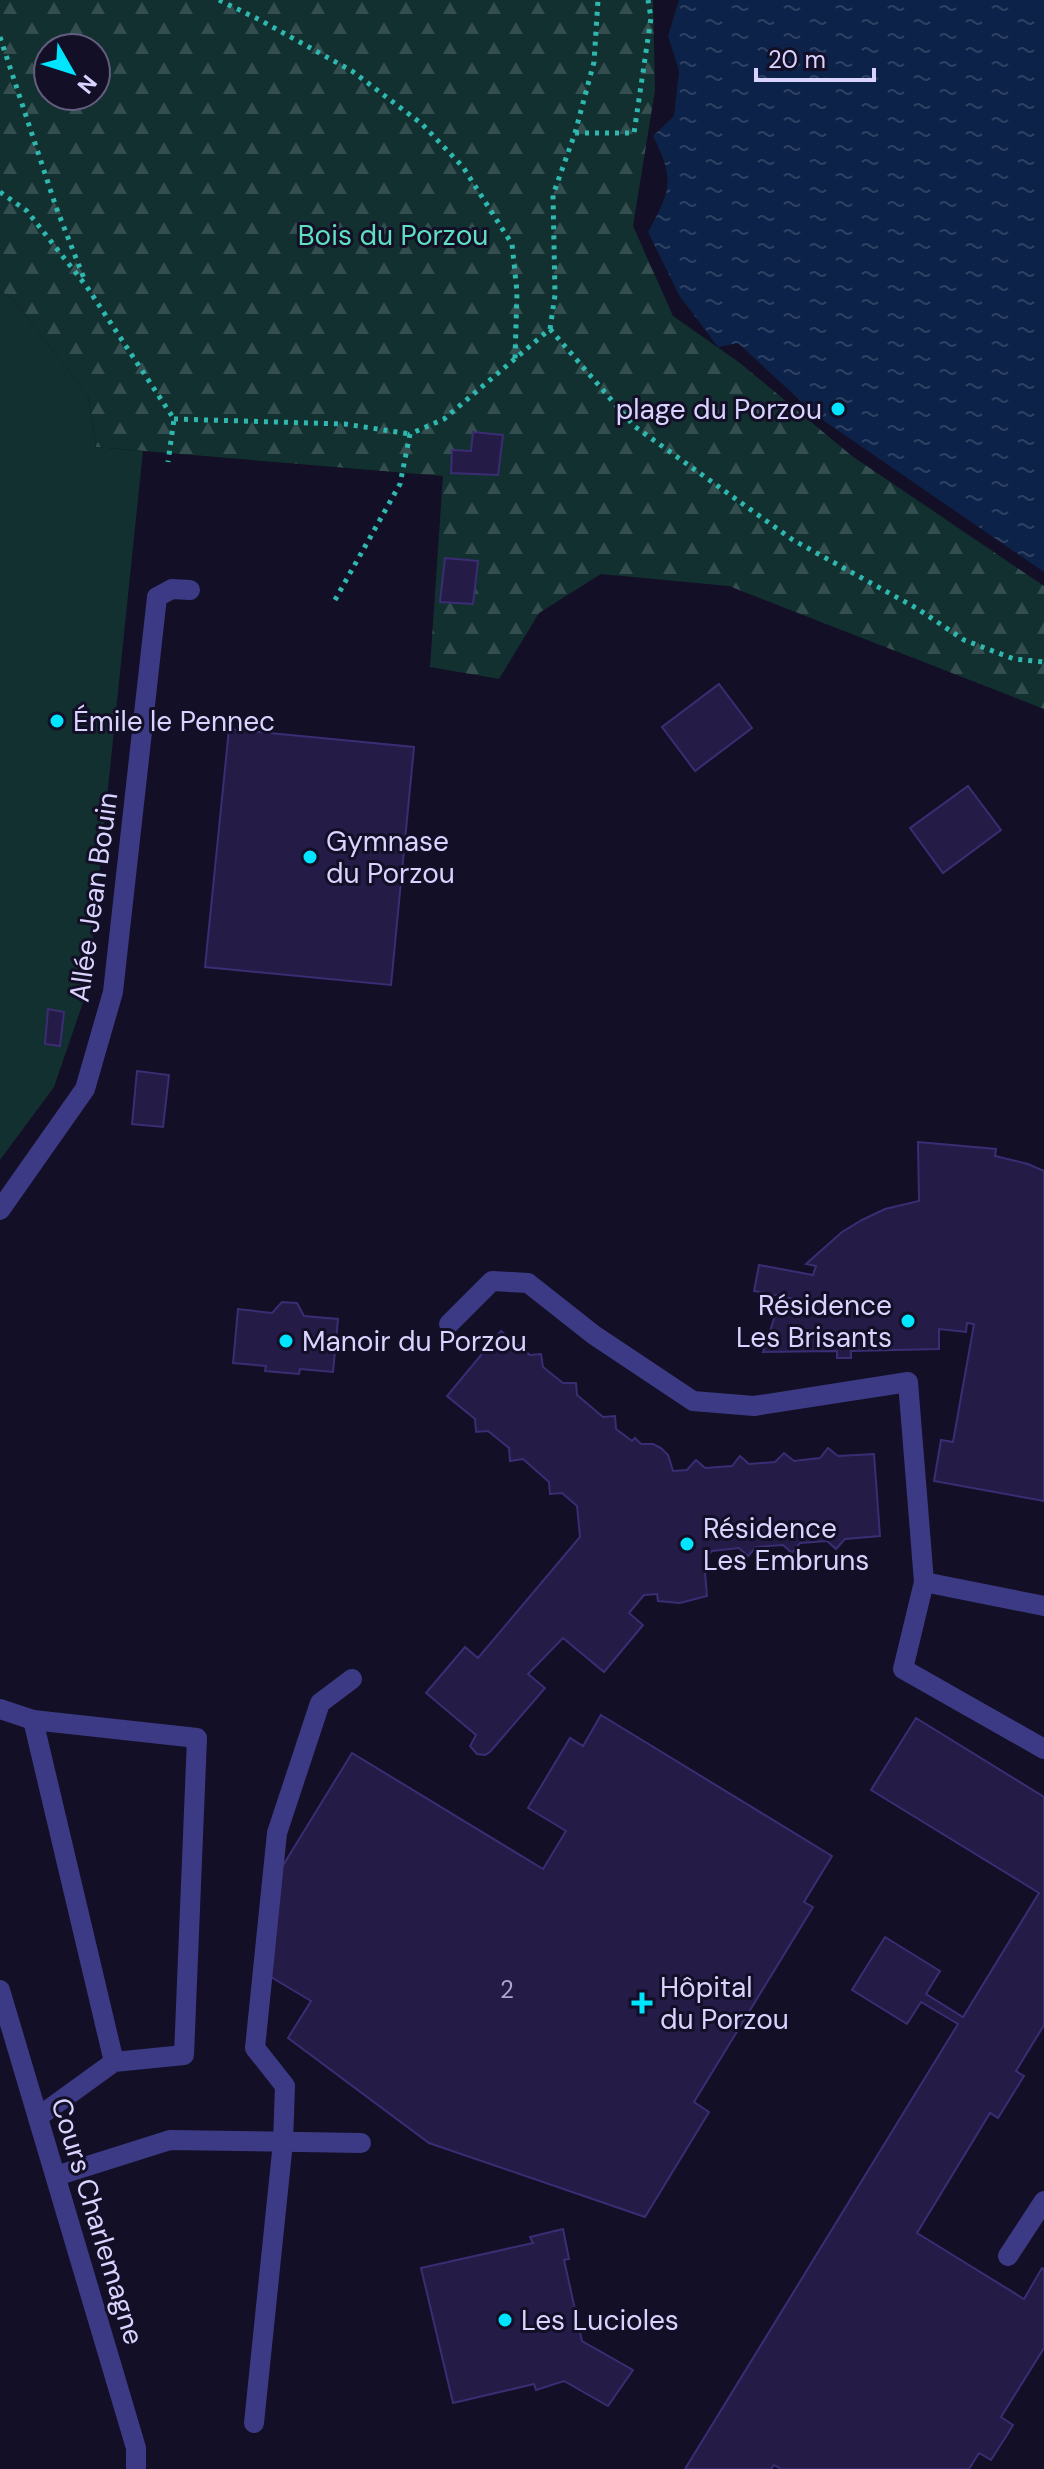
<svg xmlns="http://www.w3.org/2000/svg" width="1044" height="2469" font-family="'DM Sans',sans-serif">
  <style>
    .forest { fill: url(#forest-firs); fill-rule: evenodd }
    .pitch { fill: #12302f }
    .water { fill: url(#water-ripples) }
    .building { fill: #241b47; stroke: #3b2d73; stroke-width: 2 }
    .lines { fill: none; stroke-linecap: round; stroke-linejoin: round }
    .path { stroke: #2fb8b0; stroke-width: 5; stroke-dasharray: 4 6; stroke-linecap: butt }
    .lane { stroke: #3d3a85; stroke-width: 20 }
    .street { stroke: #3d3a85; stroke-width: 20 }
    .poi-dot { fill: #00e5ff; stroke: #130f26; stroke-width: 3 }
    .labels { text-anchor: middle; stroke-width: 6; stroke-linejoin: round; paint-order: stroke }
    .number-label { font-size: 24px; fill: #aca6d1 }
    .park-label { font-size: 28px; fill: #5fe0c0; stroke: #130f26 }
    .poi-label { font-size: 28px; fill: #d9d4ff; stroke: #130f26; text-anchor: start }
    .street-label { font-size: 28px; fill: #d9d4ff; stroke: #130f26 }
  </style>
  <defs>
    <pattern id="forest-firs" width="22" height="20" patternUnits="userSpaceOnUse" patternTransform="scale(2)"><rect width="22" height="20" fill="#12302f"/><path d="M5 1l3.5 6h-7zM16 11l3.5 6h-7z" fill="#344d4e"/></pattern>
    <pattern id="water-ripples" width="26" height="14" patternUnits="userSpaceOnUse" patternTransform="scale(2)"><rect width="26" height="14" fill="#0c2248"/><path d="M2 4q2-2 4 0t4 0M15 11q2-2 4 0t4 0" fill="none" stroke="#2f4163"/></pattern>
  </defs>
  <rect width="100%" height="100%" fill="#130f26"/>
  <!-- forest -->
  <path class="forest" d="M0,0H653L655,90L633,226L673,316L740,363L852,456L1044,586V709L729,586L601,574L539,613L499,679L430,667L443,476L96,447L88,396L13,299L0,291ZM48,48H96V96H48Z"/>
  <!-- pitch -->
  <path class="pitch" d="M0,291L13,299L88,396L96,447L143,451L87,991L54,1087L0,1160Z"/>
  <!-- water -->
  <path class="water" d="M679,0H1044V572L817,416L738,343L718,347L679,295L648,232C671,191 675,179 653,136L674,116L679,71L668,36Z"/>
  <!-- building -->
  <g class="building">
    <path d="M473,432L503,435L498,475L451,473L452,450L471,451Z"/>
    <path d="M445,558L478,561L473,604L440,602Z"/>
    <path d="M719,684L752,728L695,771L662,727Z"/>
    <path d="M229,729L414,747L391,985L205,967Z"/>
    <path d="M968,786L1001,830L943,873L910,828Z"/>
    <path d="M48,1009L64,1012L60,1046L45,1044Z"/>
    <path d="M137,1071L169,1075L163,1127L132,1124Z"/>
    <path d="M918,1142L996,1149L995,1156L1028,1164L1044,1171V1501L934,1481L941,1440L953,1442L974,1324L967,1323L966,1332L939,1329V1349L851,1351V1358H837V1351L763,1352L778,1307L781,1302L794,1304L795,1299L754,1291L759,1265L813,1275L816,1266L806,1264L842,1232L862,1220L885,1209L919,1201Z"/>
    <path d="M282,1302L297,1303L304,1316L338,1319L333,1372L300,1369L299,1374L265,1371L266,1366L233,1363L238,1309L272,1313Z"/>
    <path d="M501,1331L530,1355L541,1354L543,1367L563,1383H576L577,1395L603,1417L615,1416L616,1429L632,1441L635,1438L641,1444H653L661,1448L668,1455L673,1471L687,1470L696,1460L705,1468L732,1466L740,1456L749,1464L775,1462L784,1453L794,1461L820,1458L828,1448L838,1456L874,1454L880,1536L845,1539L836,1549L827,1541L800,1543L792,1553L783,1545L756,1547L748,1556L739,1548L712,1551L704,1560L707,1596L680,1603L658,1601L657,1594L644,1595L629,1613L643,1625L604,1672L563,1638L528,1674L545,1688L490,1752L485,1755L477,1754L470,1746L476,1735L426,1693L465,1647L478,1658L580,1537L577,1506L562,1493L550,1494L549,1482L523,1459L510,1461L509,1448L488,1431L476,1432L475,1419L447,1396Z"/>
    <path d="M601,1715L832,1856L804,1902L813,1907L694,2102L709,2112L645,2217L429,2143L288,2038L311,2001L271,1977L282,1867L352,1753L543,1869L566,1831L528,1808L570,1738L583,1746Z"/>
    <path d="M916,1718L1044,1797V2025L1016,2071L1024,2076L998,2118L990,2113L917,2233L1024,2299L1042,2268L1044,2269V2348L1001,2417L1013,2425L1007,2435L991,2460L979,2453L969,2469H781L774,2465L771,2469H685L958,2024L921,2002L907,2024L852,1990L885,1937L940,1971L926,1994L963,2017L1039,1893L871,1790Z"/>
    <path d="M563,2229L569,2259L564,2260L582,2341L633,2370L608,2406L564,2381L536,2390L534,2384L453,2403L421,2268L533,2243L530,2237Z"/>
  </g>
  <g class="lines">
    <!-- path -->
    <g class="path">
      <path d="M219,0L260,20L352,71L422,124L463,167L512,244L517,292L515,359"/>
      <path d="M0,37L56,207L85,281"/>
      <path d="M575,133H634L651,18L648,0"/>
      <path d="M0,192L27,211L87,287L174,419L168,462"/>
      <path d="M550,329L634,426L793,540L918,609L964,640L1014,659L1044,662"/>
      <path d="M550,329L555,295L553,195L575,133L594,62L598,0"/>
      <path d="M174,419L345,424L410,434"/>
      <path d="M335,600L400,484L410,434L444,419L550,329"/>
    </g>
    <!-- lane -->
    <g class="lane">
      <path d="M449,1324L492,1281L528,1283L594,1335L693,1401L754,1406L908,1382L924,1582L903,1669L1044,1749"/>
      <path d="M924,1582L1044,1606"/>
      <path d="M0,1709L33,1720"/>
      <path d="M38,2117L114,2062L184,2055L197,1738L33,1720L114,2062"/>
      <path d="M56,2176L170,2140L361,2143"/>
      <path d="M1008,2256L1044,2201"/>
      <path d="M254,2423L283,2142L285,2086L255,2048L277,1833L320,1703L352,1679"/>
    </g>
    <!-- street -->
    <g class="street">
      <path d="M0,1210L85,1089L113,992L157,597L172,589L190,590"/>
      <path d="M0,1990L136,2448V2469"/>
    </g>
  </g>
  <!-- markers -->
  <g class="poi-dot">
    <circle cx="838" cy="409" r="8"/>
    <circle cx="57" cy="721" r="8"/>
    <circle cx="310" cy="857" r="8"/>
    <circle cx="908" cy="1321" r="8"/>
    <circle cx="286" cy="1341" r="8"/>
    <circle cx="687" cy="1544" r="8"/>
    <path d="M638 1991h8v8h8v8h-8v8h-8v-8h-8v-8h8z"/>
    <circle cx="505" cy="2320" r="8"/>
  </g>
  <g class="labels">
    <!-- number labels -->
    <g class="number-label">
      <text x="507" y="1998">2</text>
    </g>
    <!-- park labels -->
    <g class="park-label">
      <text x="393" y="245">Bois du Porzou</text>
    </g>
    <!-- poi labels -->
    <g class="poi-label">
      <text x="822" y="419" text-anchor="end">plage du Porzou</text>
      <text x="73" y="731">Émile le Pennec</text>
      <text x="326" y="851">Gymnase<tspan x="326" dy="32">du Porzou</tspan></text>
      <text x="892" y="1315" text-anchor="end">Résidence<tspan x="892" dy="32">Les Brisants</tspan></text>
      <text x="302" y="1351">Manoir du Porzou</text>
      <text x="703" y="1538">Résidence<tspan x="703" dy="32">Les Embruns</tspan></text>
      <text x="660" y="1997">Hôpital<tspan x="660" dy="32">du Porzou</tspan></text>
      <text x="521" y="2330">Les Lucioles</text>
    </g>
    <!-- street labels -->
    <g class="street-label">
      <text transform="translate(93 897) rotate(-82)" y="10">Allée Jean Bouin</text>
      <text transform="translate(98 2221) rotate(73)" y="10">Cours Charlemagne</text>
    </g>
  </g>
  <!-- north arrow -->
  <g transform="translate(72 72) rotate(129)"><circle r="38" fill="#130f26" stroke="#625e7d" stroke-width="2"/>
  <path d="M0-6L14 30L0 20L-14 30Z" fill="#00e5ff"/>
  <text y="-12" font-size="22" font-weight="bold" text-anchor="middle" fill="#d9d4ff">N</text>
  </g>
  <!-- scale -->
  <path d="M756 68v12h118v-12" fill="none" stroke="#d9d4ff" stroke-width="4"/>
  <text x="768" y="68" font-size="24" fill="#d9d4ff" stroke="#130f26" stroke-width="6" paint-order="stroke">20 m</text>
</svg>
